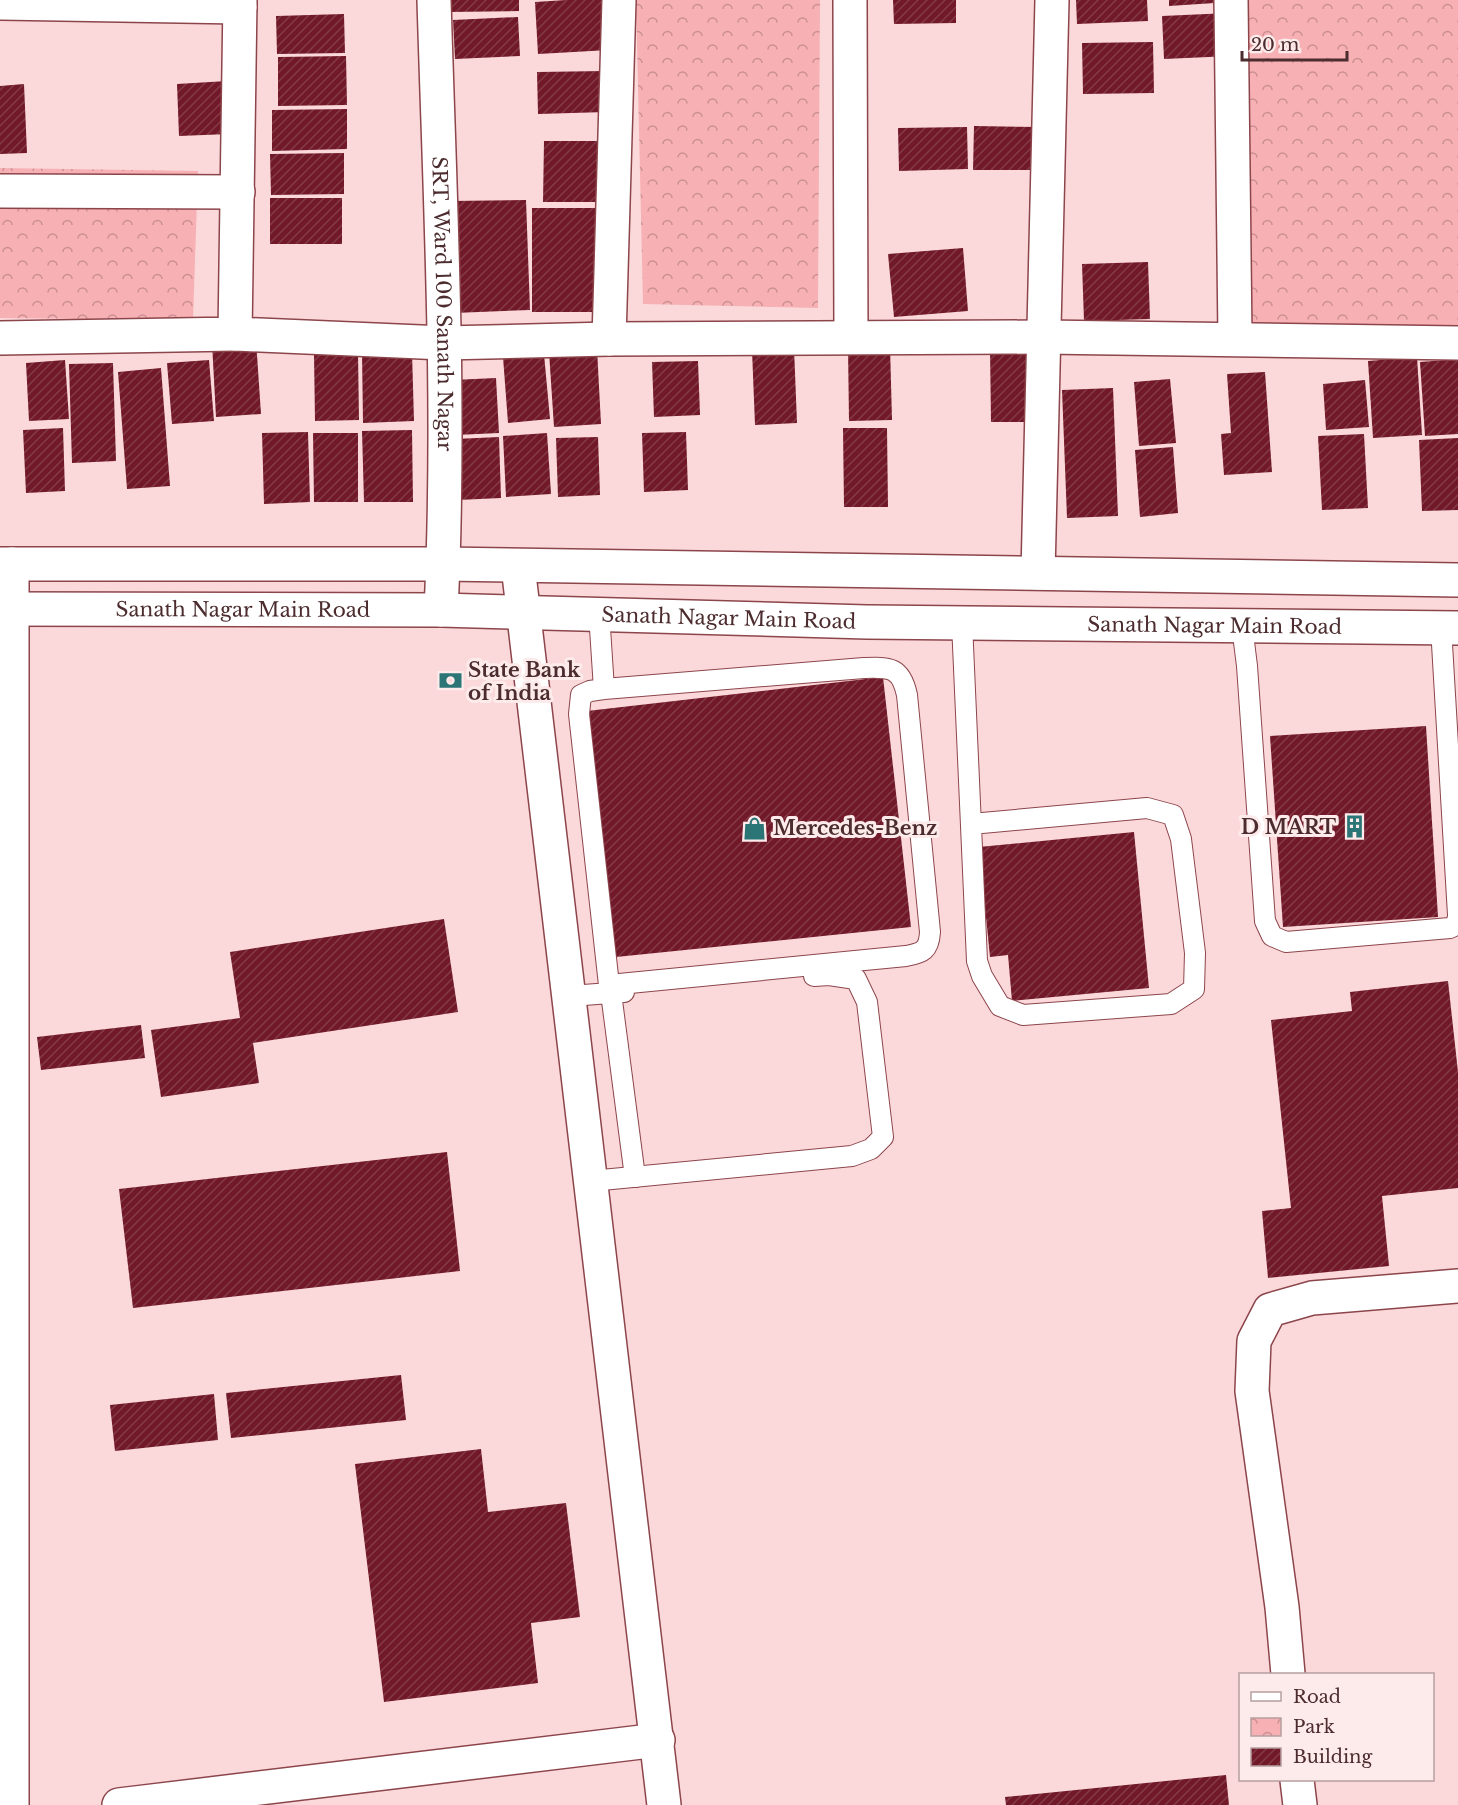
<svg xmlns="http://www.w3.org/2000/svg" width="1458" height="1805" font-family="'Libre Baskerville',serif">
  <style>
    .park { fill: url(#park-crowns) }
    .building { fill: url(#building-hatch) }
    .lines { fill: none; stroke-linecap: round; stroke-linejoin: round }
    .service-casing { stroke: #8c454b; stroke-width: 22 }
    .minor-casing { stroke: #8c454b; stroke-width: 36 }
    .tertiary-casing { stroke: #8c454b; stroke-width: 36 }
    .service { stroke: #fff; stroke-width: 20 }
    .minor { stroke: #fff; stroke-width: 33 }
    .tertiary { stroke: #fff; stroke-width: 33 }
    .labels { text-anchor: middle; stroke-width: 6; stroke-linejoin: round; paint-order: stroke }
    .street-label { font-size: 20px; fill: #4c2c2e; stroke: #fdebeb }
    .poi-label { font-size: 20px; font-weight: bold; fill: #4c2c2e; stroke: #fdebeb; text-anchor: start }
  </style>
  <defs>
    <pattern id="park-crowns" width="20" height="18" patternUnits="userSpaceOnUse" patternTransform="scale(1.5)"><rect width="20" height="18" fill="#f7b0b3"/><path d="M2 6a3 3 0 1 1 6 0M12 15a3 3 0 1 1 6 0" fill="none" stroke="#ca8f92"/></pattern>
    <pattern id="building-hatch" width="6" height="6" patternUnits="userSpaceOnUse" patternTransform="scale(1.5)"><rect width="6" height="6" fill="#711929"/><path d="M-1 1l2-2M0 6l6-6M5 7l2-2" fill="none" stroke="#833a47"/></pattern>
  </defs>
  <rect width="100%" height="100%" fill="#fbd9da"/>
  <!-- park -->
  <g class="park">
    <path d="M636,0H820L818,308L643,304Z"/>
    <path d="M1239,0H1458V333L1245,330Z"/>
    <path d="M0,168L198,171L193,320L0,318Z"/>
  </g>
  <!-- building -->
  <g class="building">
    <path d="M448,0H519V11L448,12Z"/>
    <path d="M566,0H606L609,50L538,54L535,2Z"/>
    <path d="M893,0H956V23L894,24Z"/>
    <path d="M1076,0H1147L1148,21L1077,24Z"/>
    <path d="M1169,0H1230V2L1169,6Z"/>
    <path d="M1229,13L1231,56L1164,59L1162,16Z"/>
    <path d="M344,14L345,53L277,54L276,16Z"/>
    <path d="M518,17L520,56L455,59L453,20Z"/>
    <path d="M1153,42L1154,93L1083,94L1082,43Z"/>
    <path d="M346,56L347,105L278,106V57Z"/>
    <path d="M605,71L606,112L538,114L537,72Z"/>
    <path d="M227,81L229,134L179,136L177,84Z"/>
    <path d="M24,84L27,153L0,154V86Z"/>
    <path d="M347,109V149L272,151V110Z"/>
    <path d="M974,126L1040,127L1039,170H973Z"/>
    <path d="M967,127L968,169L899,171L898,128Z"/>
    <path d="M544,141H602V202H543Z"/>
    <path d="M344,153V194L271,195L270,154Z"/>
    <rect x="270" y="198" width="72" height="46"/>
    <path d="M526,200L530,310L454,313L451,201Z"/>
    <rect x="532" y="208" width="71" height="104"/>
    <path d="M963,248L968,311L894,317L888,254Z"/>
    <path d="M1148,262L1150,319L1084,321L1082,264Z"/>
    <path d="M256,340L261,414L216,417L212,343Z"/>
    <path d="M890,346L892,420L849,421L848,347Z"/>
    <path d="M990,347H1036L1037,422H991Z"/>
    <path d="M794,348L797,423L755,425L752,350Z"/>
    <path d="M597,349L601,424L554,427L549,352Z"/>
    <path d="M412,352L414,421L363,423L362,353Z"/>
    <path d="M358,353L359,420L315,421L314,354Z"/>
    <path d="M544,354L550,419L508,423L503,357Z"/>
    <path d="M1417,357L1422,435L1373,438L1368,361Z"/>
    <path d="M1458,359V434L1425,436L1420,362Z"/>
    <path d="M65,360L69,419L29,421L26,363Z"/>
    <path d="M209,360L214,421L172,424L167,363Z"/>
    <path d="M698,361L700,415L654,417L652,362Z"/>
    <path d="M113,363L116,461L72,463L69,364Z"/>
    <path d="M161,368L170,486L127,489L118,372Z"/>
    <path d="M1265,372L1272,472L1224,475L1221,434L1231,433L1227,374Z"/>
    <path d="M496,378L499,433L456,435L453,380Z"/>
    <path d="M1170,379L1176,443L1139,446L1134,382Z"/>
    <path d="M1365,380L1369,427L1326,430L1323,384Z"/>
    <path d="M1113,388L1118,516L1067,518L1062,390Z"/>
    <path d="M63,428L65,491L26,493L23,430Z"/>
    <path d="M843,428H887L888,507H844Z"/>
    <path d="M412,430L413,502H364L362,431Z"/>
    <path d="M308,432L310,502L264,504L262,433Z"/>
    <path d="M686,432L688,490L644,492L642,433Z"/>
    <path d="M313,433H358V502H314Z"/>
    <path d="M547,433L551,494L506,497L503,436Z"/>
    <path d="M1364,434L1368,508L1322,510L1318,436Z"/>
    <path d="M499,437L501,498L458,500L455,439Z"/>
    <path d="M598,437L600,495L558,497L556,438Z"/>
    <path d="M1458,438V510L1422,511L1419,440Z"/>
    <path d="M1173,447L1178,513L1140,517L1135,450Z"/>
    <path d="M883,677L911,927L616,957L587,711Z"/>
    <path d="M1426,726L1438,917L1283,927L1270,736Z"/>
    <path d="M1134,832L1149,988L1012,1001L1008,955L990,957L979,847Z"/>
    <path d="M444,919L458,1012L253,1043L259,1083L161,1097L151,1030L240,1018L230,952Z"/>
    <path d="M1448,981L1458,1072V1188L1382,1196L1389,1266L1268,1278L1262,1211L1291,1208L1271,1020L1352,1011L1350,992Z"/>
    <path d="M141,1025L145,1058L41,1070L37,1037Z"/>
    <path d="M447,1152L460,1271L133,1308L119,1189Z"/>
    <path d="M401,1375L406,1420L231,1438L226,1393Z"/>
    <path d="M214,1394L218,1440L115,1451L110,1405Z"/>
    <path d="M481,1449L488,1512L566,1503L580,1617L531,1623L538,1683L384,1702L355,1464Z"/>
    <path d="M1226,1775L1229,1805H1006L1005,1797Z"/>
  </g>
  <g class="lines">
    <defs>
      <g id="service">
        <path d="M599,613L604,689L590,691L581,695L579,714L609,985L906,956C923,953 929,950 930,932L907,695C901,667 890,667 864,668L604,689"/>
        <path d="M962,623L977,961L982,976L1000,1006L1023,1015L1171,1004L1194,989L1195,953L1181,839L1173,815L1147,808L971,824"/>
        <path d="M1242,626L1247,666L1265,921L1272,936L1286,942L1450,928L1456,925L1458,917"/>
        <path d="M1441,627L1458,915"/>
        <path d="M611,993L635,1177"/>
        <path d="M570,996L624,992"/>
        <path d="M591,1181L852,1156L871,1149L883,1137L867,1002L856,979L829,975L814,976"/>
      </g>
      <g id="minor">
        <path id="s1" d="M434,0C440,203 451,407 441,610"/>
        <path d="M850,0L851,337"/>
        <path d="M1231,0L1235,339"/>
        <path d="M0,3L240,7"/>
        <path d="M0,191L238,192"/>
        <path d="M235,334L444,343L609,339L1044,337L1458,343"/>
        <path d="M0,338L235,334L240,0"/>
        <path d="M609,339L619,0"/>
        <path d="M518,566L664,1805"/>
        <path d="M1038,573L1052,0"/>
        <path d="M1288,1674L1282,1607L1252,1391L1254,1341L1270,1310L1312,1298L1458,1286"/>
        <path d="M1297,1780L1300,1805"/>
        <path d="M12,1805V564"/>
        <path d="M119,1805L658,1740"/>
      </g>
      <g id="tertiary">
        <path d="M0,564H443L1458,580"/>
        <path id="s2" d="M0,609L441,610L867,622L1458,628"/>
      </g>
    </defs>
    <!-- service casing -->
    <use href="#service" class="service-casing"/>
    <!-- minor casing -->
    <use href="#minor" class="minor-casing"/>
    <!-- tertiary casing -->
    <use href="#tertiary" class="tertiary-casing"/>
    <!-- service -->
    <use href="#service" class="service"/>
    <!-- minor -->
    <use href="#minor" class="minor"/>
    <!-- tertiary -->
    <use href="#tertiary" class="tertiary"/>
  </g>
  <!-- icons -->
  <defs>
    <symbol id="bank-bare" viewBox="-9 -9 18 18"><path d="M-6-4H6V4H-6ZM0-2.3a2.3 2.3 0 1 0 0 4.6a2.3 2.3 0 1 0 0-4.6Z" fill="#2b7576" stroke="#fdebeb" stroke-width="2.5" paint-order="stroke"/></symbol>
    <symbol id="building-bare" viewBox="-9 -9 18 18"><path d="M-4-6H4V6H1V3H-1V6H-4ZM-2.5-4.3h1.7v1.8h-1.7ZM.8-4.3h1.7v1.8H.8ZM-2.5-1h1.7V.8h-1.7ZM.8-1h1.7V.8H.8Z" fill="#2b7576" stroke="#fdebeb" stroke-width="2.5" paint-order="stroke"/></symbol>
    <symbol id="shop-bare" viewBox="-9 -9 18 18"><path d="M-5-2.5h2.3a2.7 3.5 0 0 1 5.4 0H5L5.5 6h-11ZM-1.5-2.5h3a1.5 2.3 0 0 0-3 0Z" fill="#2b7576" stroke="#fdebeb" stroke-width="2.5" paint-order="stroke"/></symbol>
  </defs>
  <g fill-rule="evenodd">
    <use href="#bank-bare" x="434" y="664" width="33" height="33"/>
    <use href="#building-bare" x="1338" y="810" width="33" height="33"/>
    <use href="#shop-bare" x="738" y="812" width="33" height="33"/>
  </g>
  <g class="labels">
    <!-- street labels -->
    <g class="street-label">
      <text dy="7" stroke="none"><textPath href="#s1" startOffset="304">SRT, Ward 100 Sanath Nagar</textPath></text>
      <text dy="7" stroke="none"><textPath href="#s2" startOffset="243">Sanath Nagar Main Road</textPath></text>
      <text dy="7" stroke="none"><textPath href="#s2" startOffset="729">Sanath Nagar Main Road</textPath></text>
      <text dy="7" stroke="none"><textPath href="#s2" startOffset="1215">Sanath Nagar Main Road</textPath></text>
    </g>
    <!-- poi labels -->
    <g class="poi-label">
      <text x="468" y="677">State Bank<tspan x="468" dy="23">of India</tspan></text>
      <text x="1336" y="834" text-anchor="end">D MART</text>
      <text x="773" y="835">Mercedes-Benz</text>
    </g>
  </g>
  <!-- legend -->
  <rect x="1239" y="1673" width="195" height="108" fill="#fdebeb" stroke="#b69f9f" stroke-width="1.5"/>
  <rect x="1251" y="1692" width="30" height="9" fill="#ffffff" stroke="#b69f9f" stroke-width="1.5"/>
  <text x="1293" y="1703" font-size="18" fill="#4c2c2e">Road</text>
  <rect x="1251" y="1718" width="30" height="18" fill="url(#park-crowns)" stroke="#b69f9f" stroke-width="1.5"/>
  <text x="1293" y="1733" font-size="18" fill="#4c2c2e">Park</text>
  <rect x="1251" y="1748" width="30" height="18" fill="url(#building-hatch)" stroke="#b69f9f" stroke-width="1.5"/>
  <text x="1293" y="1763" font-size="18" fill="#4c2c2e">Building</text>
  <!-- scale -->
  <path d="M1242 51v9h105v-9" fill="none" stroke="#4c2c2e" stroke-width="3"/>
  <text x="1251" y="51" font-size="18" fill="#4c2c2e" stroke="#fdebeb" stroke-width="4.5" paint-order="stroke">20 m</text>
</svg>
